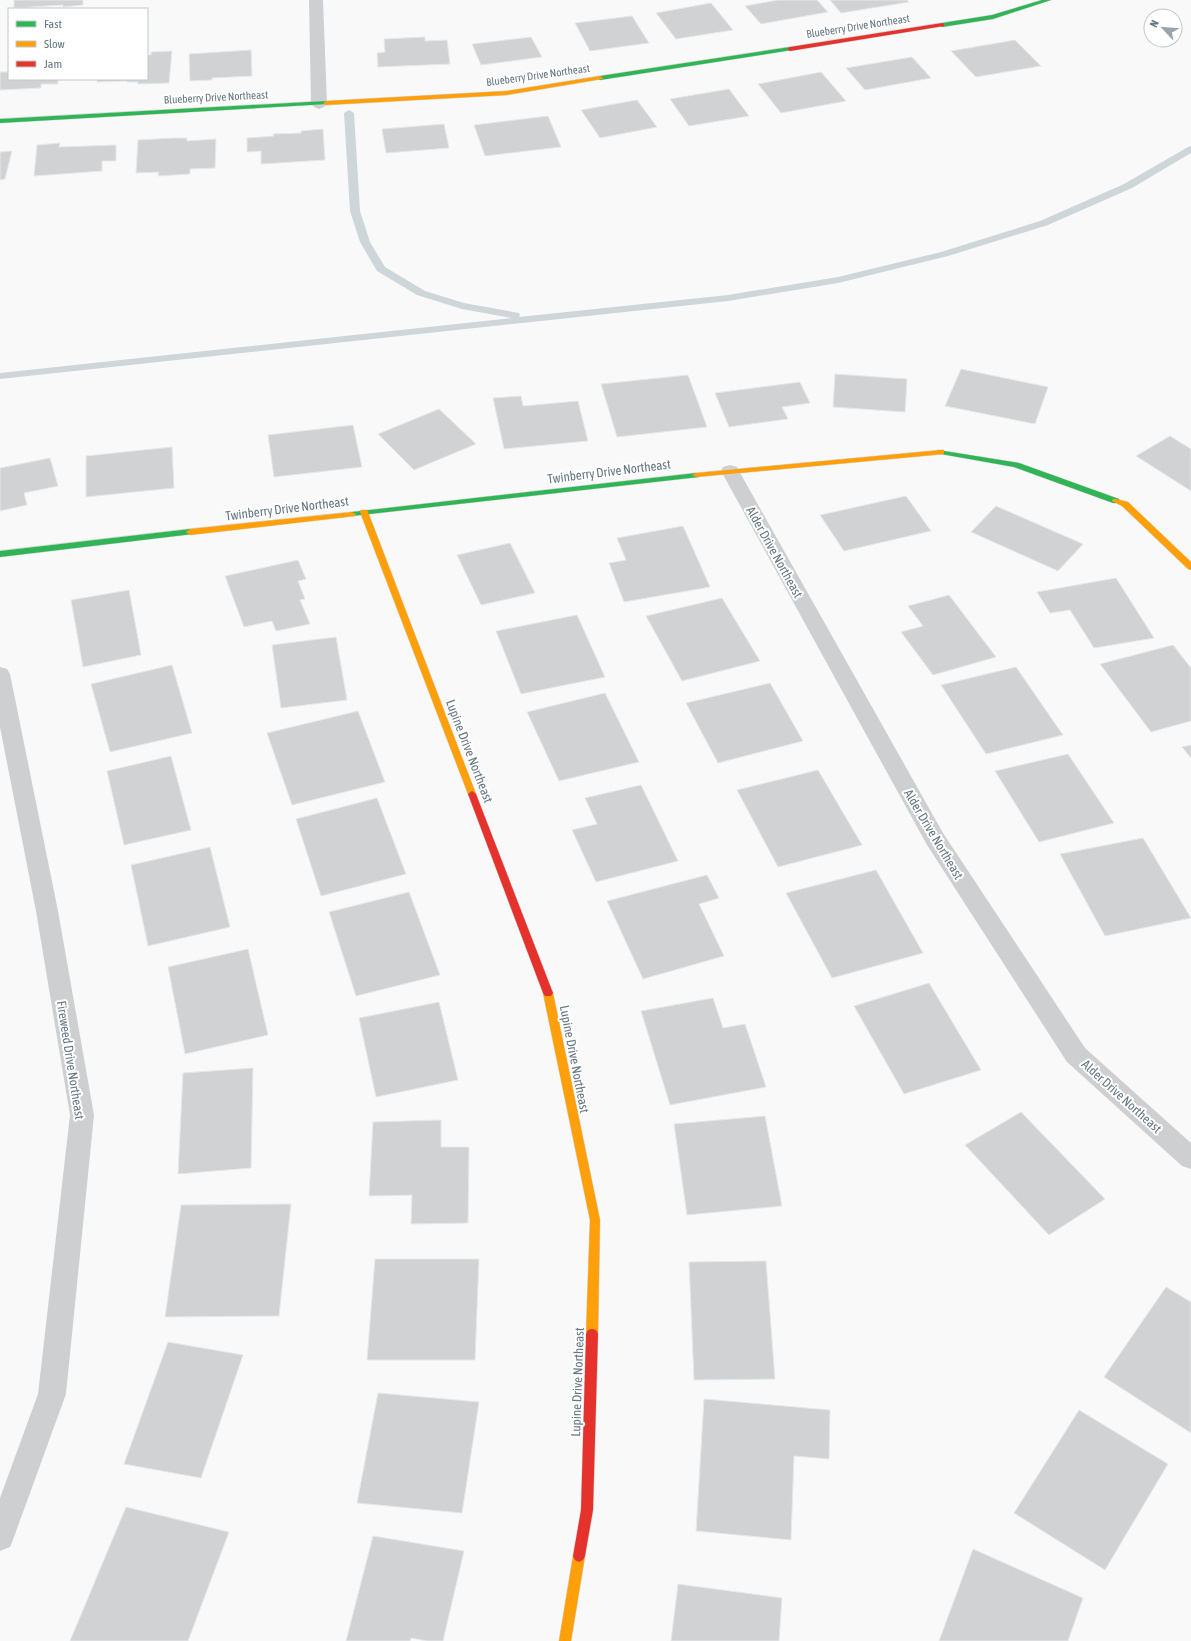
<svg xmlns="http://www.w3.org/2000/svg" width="1191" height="1641" font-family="'Asap Condensed',sans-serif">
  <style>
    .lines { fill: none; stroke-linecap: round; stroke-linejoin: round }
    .stream { fill: #ced6d9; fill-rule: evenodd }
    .building { fill: #d0d2d3; stroke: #e8e8e8 }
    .fast-casing { stroke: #d5d6d7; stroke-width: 1 }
    .slow-casing { stroke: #d5d6d7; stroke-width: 1 }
    .jam-casing { stroke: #d5d6d7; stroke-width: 1 }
    .street { fill: #cecfd0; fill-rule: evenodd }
    .fast { fill: #30b455; fill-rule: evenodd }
    .slow { fill: #ff9f0a; fill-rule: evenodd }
    .jam { fill: #e5322d; fill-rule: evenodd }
    .labels { text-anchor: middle; stroke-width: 4; stroke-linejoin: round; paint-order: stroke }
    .far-street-label { font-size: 11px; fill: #657683; stroke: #fff }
    .street-label { font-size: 13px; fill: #657683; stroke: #fff }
  </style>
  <rect width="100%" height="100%" fill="#f9f9f9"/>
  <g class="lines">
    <!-- stream -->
    <path class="stream" d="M349,110L354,113L360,211L370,242L385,267L425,291L464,303L519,313L520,315L519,317L728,295L838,277L941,252L1040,221L1124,184L1188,147L1191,146V153L1132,188L1048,225L948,256L838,283L728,301L0,379V373L512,318L462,309L417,295L377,271L360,242L350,211L344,113Z"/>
  </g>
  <!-- building -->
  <g class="building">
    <path d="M14,0H83V5L63,7V5L14,8Z"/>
    <path d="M778,0H817L828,12L761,24L745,6Z"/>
    <path d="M830,0H907L909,2L841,13Z"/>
    <path d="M711,3L733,30L676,39L656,13Z"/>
    <path d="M632,16L649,43L590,51L575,23Z"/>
    <path d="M425,37V41L447,40L450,64L378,67L377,53L385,52L384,39Z"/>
    <path d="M531,37L542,57L481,65L472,44Z"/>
    <path d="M1015,40L1041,66L976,77L951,51Z"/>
    <path d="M251,50L252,76L212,78V80L190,81L189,54Z"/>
    <path d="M172,51L169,83L138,84V82H127V81L97,82V79H147V55H151V52Z"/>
    <path d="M912,57L931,78L865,90L846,68Z"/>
    <path d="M0,72H9V79H58V84H41V88L0,90Z"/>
    <path d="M821,72L846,101L781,113L758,84Z"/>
    <path d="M729,89L749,116L689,126L670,99Z"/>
    <path d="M637,100L657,127L600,138L581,110Z"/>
    <path d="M548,116L561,147L485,156L474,125Z"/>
    <path d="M444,124L449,148L386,153L382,129Z"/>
    <path d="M323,129L325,160L261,164V151L247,152V138L274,136L273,134L301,133V131Z"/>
    <path d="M174,138H187V141L216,139L215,168L190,169V174L158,176L159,172L136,173L138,140Z"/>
    <path d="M60,143L59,147L116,145V161H102V171L34,176L37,145Z"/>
    <path d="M12,151L5,179L0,180V152Z"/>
    <path d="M961,369L1048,387L1035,424L945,406Z"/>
    <path d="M835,374L907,379L905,412L833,407Z"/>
    <path d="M688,375L707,427L617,437L601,384Z"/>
    <path d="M800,382L810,403L782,407L788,419L729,427L715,393Z"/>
    <path d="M521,396L523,406L578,401L588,441L504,449L493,398Z"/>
    <path d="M439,409L476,444L414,470L378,434Z"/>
    <path d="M353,425L362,467L274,477L268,435Z"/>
    <path d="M1170,436L1191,449V491L1136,456Z"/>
    <path d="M172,447L174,488L86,497V456Z"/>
    <path d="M50,458L58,486L24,493L27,505L0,511V468Z"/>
    <path d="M906,496L931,531L844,551L820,515Z"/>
    <path d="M996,506L1083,544L1058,571L971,532Z"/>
    <path d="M683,526L710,587L624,602L609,563L626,560L617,538Z"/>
    <path d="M510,543L535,593L481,605L457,555Z"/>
    <path d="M298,560L306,579L298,581L305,599L300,600L310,624L276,631L272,621L244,627L225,576Z"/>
    <path d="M1116,578L1154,638L1094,648L1070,610L1050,613L1037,592Z"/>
    <path d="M129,590L141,655L83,667L71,600Z"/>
    <path d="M949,595L996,657L933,675L901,632L923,626L908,606Z"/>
    <path d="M722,598L760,661L682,681L646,616Z"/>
    <path d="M577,615L605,677L521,694L496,631Z"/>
    <path d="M336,637L347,700L281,708L272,645Z"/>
    <path d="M1173,645L1191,668V721L1151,732L1100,664Z"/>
    <path d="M172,665L192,733L110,752L91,684Z"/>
    <path d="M1016,667L1063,735L986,754L941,685Z"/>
    <path d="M770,683L803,741L718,763L686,703Z"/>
    <path d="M605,693L639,762L559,781L527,712Z"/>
    <path d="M358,711L385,782L292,805L267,733Z"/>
    <path d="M1191,745V758L1182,747Z"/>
    <path d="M1068,754L1114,823L1039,842L995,771Z"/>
    <path d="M171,756L191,830L124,845L107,771Z"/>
    <path d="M818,770L862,845L778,867L737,790Z"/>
    <path d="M641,785L678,861L596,882L572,830L597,824L585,798Z"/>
    <path d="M377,798L406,874L321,896L296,819Z"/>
    <path d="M1143,838L1191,918L1105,936L1060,854Z"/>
    <path d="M210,847L230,927L148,946L131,865Z"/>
    <path d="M876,870L923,953L832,978L786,893Z"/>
    <path d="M707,875L719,898L699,904L724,956L643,979L607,901Z"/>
    <path d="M409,892L440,975L356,996L329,912Z"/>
    <path d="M248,949L268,1035L185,1054L168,967Z"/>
    <path d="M929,983L981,1070L904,1094L854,1006Z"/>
    <path d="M713,998L723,1028L745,1024L766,1087L670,1105L641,1011Z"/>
    <path d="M439,1002L458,1080L376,1097L359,1018Z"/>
    <path d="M253,1068L251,1168L178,1174L183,1073Z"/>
    <path d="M1021,1112L1105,1199L1049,1235L965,1145Z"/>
    <path d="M765,1116L782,1206L687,1215L674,1124Z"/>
    <path d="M441,1120V1147H469L468,1223L411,1224L412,1195L369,1196L373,1122Z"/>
    <path d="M291,1204L279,1316L165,1317L181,1205Z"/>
    <path d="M375,1259H479L475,1360H367Z"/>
    <path d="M766,1261L775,1379L694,1380L689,1262Z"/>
    <path d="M1166,1287L1191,1302V1433L1104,1377Z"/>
    <path d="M168,1342L243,1355L201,1478L124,1464Z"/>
    <path d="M378,1393L479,1402L462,1513L357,1503Z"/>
    <path d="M704,1399L830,1410L829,1459L794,1456L791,1540L696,1531Z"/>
    <path d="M1079,1410L1168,1464L1105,1570L1014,1513Z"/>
    <path d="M126,1507L229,1532L188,1641H70Z"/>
    <path d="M373,1536L464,1551L443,1641H427L411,1638L410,1641H346Z"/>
    <path d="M973,1549L1083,1598L1068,1641H939Z"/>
    <path d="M678,1584L782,1598L779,1641H671Z"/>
  </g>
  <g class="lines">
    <defs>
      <g id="fast">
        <path d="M1042,0H1051L993,19L942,27L939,25L942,23L992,15Z"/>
        <path d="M790,47L792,48V50L600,80L597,78L600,76Z"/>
        <path d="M326,101L329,103L328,104L0,123V119Z"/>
        <path d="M938,450L1019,463L1119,499L1120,501L1119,503H1113L1014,467L941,454H938Z"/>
        <path d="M696,473L700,475L699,477L352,516L348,514L352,512Z"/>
        <path d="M190,529L194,532L193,534L0,557V551Z"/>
      </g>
      <g id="slow">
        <path d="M600,76L603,78L602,79L507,95L326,105L323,103L326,101L507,91Z"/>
        <path d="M941,450H944V454L696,477L692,475L696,473Z"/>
        <path d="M1113,499H1116L1128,502L1191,562V570L1188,569L1122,506L1112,501Z"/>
        <path d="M361,510H367L368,512L476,794L475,796L472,797L468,794L360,512Z"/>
        <path d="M352,512L356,514L355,516L190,535L186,532L190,529Z"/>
        <path d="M548,989L551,990L553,993L600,1220L598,1334L596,1338L592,1339L588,1338L586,1334L590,1220L543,993L545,990Z"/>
        <path d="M579,1550L583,1552L585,1556L571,1641H559L573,1556L575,1552Z"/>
      </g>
      <g id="jam">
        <path d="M942,23L944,24V26L790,51L787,49L790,47Z"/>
        <path d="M472,791L476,794L553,993L551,996H545L543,993L468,794Z"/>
        <path d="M592,1329L596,1330L598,1334L593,1510L585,1556L583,1560L579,1562L575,1560L573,1556L581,1510L586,1334L588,1330Z"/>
      </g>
    </defs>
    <!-- fast casing -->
    <use href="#fast" class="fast-casing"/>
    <!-- slow casing -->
    <use href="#slow" class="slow-casing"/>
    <!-- jam casing -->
    <use href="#jam" class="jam-casing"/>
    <!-- street -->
    <g class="street">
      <path d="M309,0H323L327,104L324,107L319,109L314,107L311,104Z"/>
      <path d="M730,465L737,467L739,471L943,833L1085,1048L1191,1143V1169L1182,1166L1067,1062L927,845L721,471L723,467Z"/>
      <path d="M0,667L7,669L10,674L58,911L94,1115L66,1394L14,1537L10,1547L0,1551V1498L38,1394L70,1115L36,911L0,727Z"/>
    </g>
    <!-- fast -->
    <use href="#fast" class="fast"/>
    <!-- slow -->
    <use href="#slow" class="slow"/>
    <!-- jam -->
    <use href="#jam" class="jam"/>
  </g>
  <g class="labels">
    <!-- far-street labels -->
    <g class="far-street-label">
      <text transform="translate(858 26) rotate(-9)" y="4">Blueberry Drive Northeast</text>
      <text transform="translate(538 75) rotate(-8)" y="4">Blueberry Drive Northeast</text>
      <text transform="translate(216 97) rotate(-3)" y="4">Blueberry Drive Northeast</text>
    </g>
    <!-- street labels -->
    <g class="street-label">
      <text transform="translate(609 471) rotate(-7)" y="5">Twinberry Drive Northeast</text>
      <text transform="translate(287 508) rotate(-7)" y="5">Twinberry Drive Northeast</text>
      <text transform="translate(775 552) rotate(61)" y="5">Alder Drive Northeast</text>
      <text transform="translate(470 751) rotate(69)" y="5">Lupine Drive Northeast</text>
      <text transform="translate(934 834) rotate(59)" y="5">Alder Drive Northeast</text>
      <text transform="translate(575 1059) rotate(79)" y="5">Lupine Drive Northeast</text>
      <text transform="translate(71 1060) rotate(81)" y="5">Fireweed Drive Northeast</text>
      <text transform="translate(1122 1096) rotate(42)" y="5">Alder Drive Northeast</text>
      <text transform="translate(577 1382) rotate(-88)" y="5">Lupine Drive Northeast</text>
    </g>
  </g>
  <!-- legend -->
  <rect x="8" y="8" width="140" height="72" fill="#ffffff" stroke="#c1c8cd"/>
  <rect x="16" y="21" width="20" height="6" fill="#30b455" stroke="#c1c8cd"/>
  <text x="44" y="28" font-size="12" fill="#657683">Fast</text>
  <rect x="16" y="41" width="20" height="6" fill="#ff9f0a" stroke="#c1c8cd"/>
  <text x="44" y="48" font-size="12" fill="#657683">Slow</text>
  <rect x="16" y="61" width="20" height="6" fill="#e5322d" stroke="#c1c8cd"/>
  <text x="44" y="68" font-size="12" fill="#657683">Jam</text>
  <!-- north arrow -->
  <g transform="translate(1163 28) rotate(296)"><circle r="19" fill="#ffffff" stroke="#c1c8cd"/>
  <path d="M0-3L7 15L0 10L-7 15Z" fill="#99a4ac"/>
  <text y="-6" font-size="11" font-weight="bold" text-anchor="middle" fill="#657683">N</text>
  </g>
</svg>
